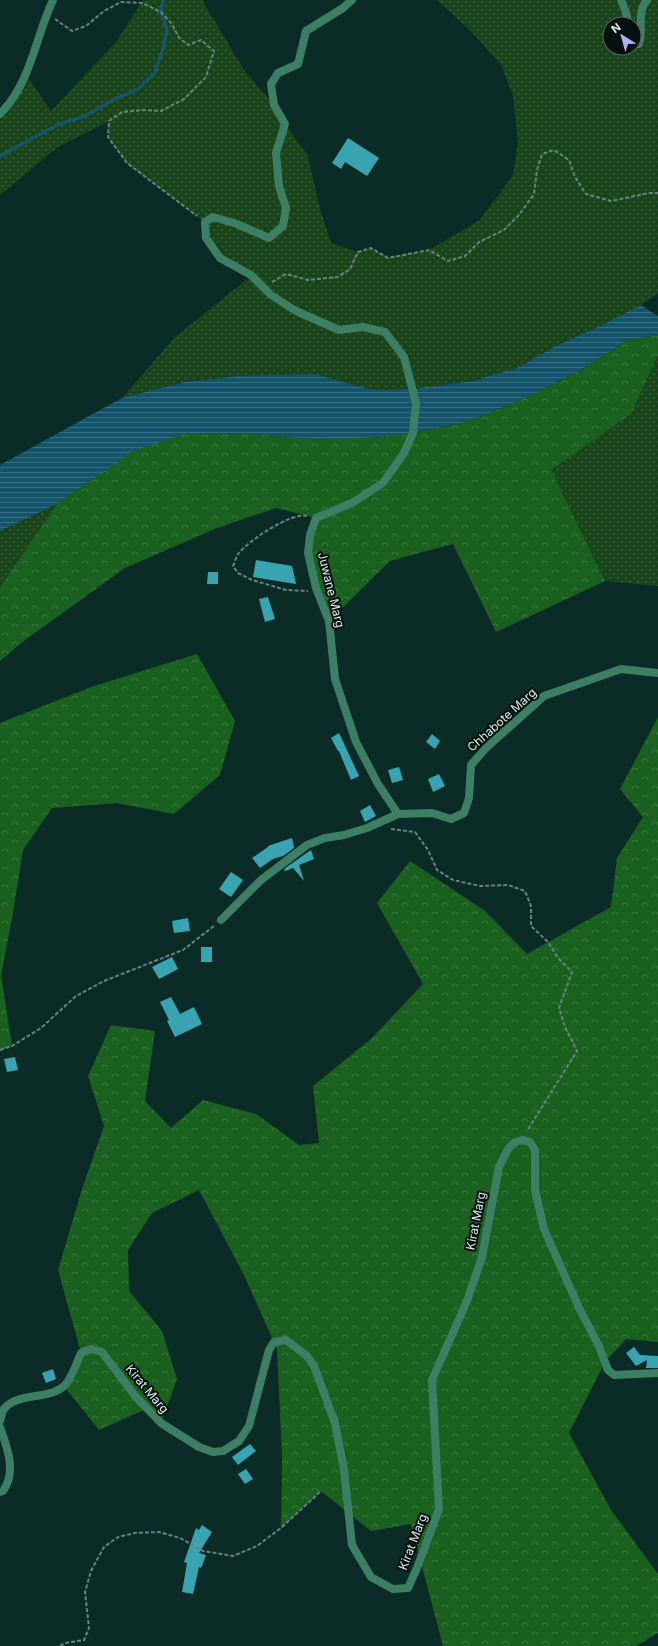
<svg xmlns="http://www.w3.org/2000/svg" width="658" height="1646" font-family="Inter,sans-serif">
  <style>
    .grass { fill: url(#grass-dots); fill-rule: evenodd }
    .forest { fill: url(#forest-crowns) }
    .water { fill: url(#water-rules) }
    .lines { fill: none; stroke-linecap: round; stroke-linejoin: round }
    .stream { stroke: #15556c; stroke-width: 3.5 }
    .building { fill: #39a4b1 }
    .path { stroke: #69827f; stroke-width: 2; stroke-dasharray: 4 2; stroke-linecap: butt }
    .street { stroke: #3c7f64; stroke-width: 8 }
    .labels { text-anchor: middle; stroke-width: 4; stroke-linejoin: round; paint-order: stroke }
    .street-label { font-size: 12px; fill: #dcedeb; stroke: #05110f }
  </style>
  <defs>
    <pattern id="grass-dots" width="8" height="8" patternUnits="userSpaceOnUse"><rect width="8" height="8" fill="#1a451b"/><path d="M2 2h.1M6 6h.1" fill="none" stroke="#3b603c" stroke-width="1.8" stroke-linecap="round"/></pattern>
    <pattern id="forest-crowns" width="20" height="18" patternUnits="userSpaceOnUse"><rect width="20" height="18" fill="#1a611f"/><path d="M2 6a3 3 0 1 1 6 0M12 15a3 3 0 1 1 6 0" fill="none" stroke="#3b7840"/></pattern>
    <pattern id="water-rules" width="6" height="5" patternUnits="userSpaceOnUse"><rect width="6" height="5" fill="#15556c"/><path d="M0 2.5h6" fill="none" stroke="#366e81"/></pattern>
  </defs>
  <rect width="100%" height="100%" fill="#0b2b27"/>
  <!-- grass -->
  <g class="grass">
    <path d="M143,0H203L205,5L244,70L274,105L285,124L308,156L320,209L331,243L358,252L371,248L388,257L429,250L480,220L513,175L518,142L513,96L501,65L470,30L437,0H658V293L641,305L600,326L556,346L517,368L473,381L412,389L373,390L314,374L239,376L185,382L122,398L174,338L251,276L220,258L206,238L205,222L127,163L108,137L109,121L58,147L0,195V108L4,110L27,76L51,111L116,42ZM610,24H634V48H610Z"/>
    <path d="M658,355V586L605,581L550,470L631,414Z"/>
    <path d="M57,504L0,587V531Z"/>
  </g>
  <!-- forest -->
  <g class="forest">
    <path d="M658,335V355L631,414L551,470L605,581L496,632L453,544L390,561L329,621L308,553L316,518L276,508L217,528L125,568L25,640L0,661V587L57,504L133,450L188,433L254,434L317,440L413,433L470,421L525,398L581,370L627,340Z"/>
    <path d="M197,654L235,721L220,775L174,814L117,803L52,808L23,850L12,918L1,975L12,1046L0,1050V723L94,686Z"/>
    <path d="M658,717V1342L626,1339L605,1362L569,1433L611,1510L658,1574V1633L636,1646H443L411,1524L371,1531L321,1491L281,1528L282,1457L277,1349L244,1275L199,1190L152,1213L128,1250L129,1291L162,1331L177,1379L161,1423L146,1409L99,1430L64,1386L81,1353L58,1270L82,1189L104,1126L88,1076L111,1025L155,1031L145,1101L171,1128L203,1100L256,1114L299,1145L319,1143L313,1086L371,1039L423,984L377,903L410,861L485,911L527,954L611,907L617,858L643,817L620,789Z"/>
  </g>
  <!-- water -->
  <path class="water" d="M641,305L658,316V335L627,340L581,370L525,398L470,421L413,433L376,437L317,440L254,434L188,433L133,451L57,504L0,531V465L122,398L185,382L239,376L314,374L373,390L412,389L473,381L517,368L556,346L600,326Z"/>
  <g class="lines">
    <!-- stream -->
    <path class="stream" d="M0,156L57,125L85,116L113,100L138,89L154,74L163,49L167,30L161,12L163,0"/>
  </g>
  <!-- building -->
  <g class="building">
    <path d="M348,138L379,158L367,176L345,162L341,169L332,163Z"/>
    <path d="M256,560L292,566L296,584L253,577Z"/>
    <path d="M208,572H218V584H207Z"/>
    <path d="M268,597L275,619L265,622L259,599Z"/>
    <path d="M339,733L359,776L351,780L339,751H338L331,738Z"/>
    <path d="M432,734L440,741L435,749L426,742Z"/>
    <path d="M399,767L403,780L392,783L388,770Z"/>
    <path d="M439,774L445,786L433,792L428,779Z"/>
    <path d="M370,805L376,816L365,822L360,811Z"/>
    <path d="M292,838L294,848L283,856L273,859L260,868L252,858L268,847V846Z"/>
    <path d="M311,850L314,859L299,865L304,881L293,868L285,871L284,869Z"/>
    <path d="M231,872L243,880L231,897L219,889Z"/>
    <path d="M188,918L190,931L174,933L172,921Z"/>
    <rect x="201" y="947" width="11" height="15"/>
    <path d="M172,957L178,969L159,979L152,967Z"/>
    <path d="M171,997L180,1014L194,1007L202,1024L175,1037L167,1021L169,1020L160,1002Z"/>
    <path d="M15,1057L18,1070L7,1072L4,1059Z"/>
    <path d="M634,1347L640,1355L658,1356V1368H646L647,1360L636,1366L626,1353Z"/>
    <path d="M53,1369L56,1379L46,1383L42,1373Z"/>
    <path d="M250,1444L256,1451L238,1465L232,1457Z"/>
    <path d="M246,1469L253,1479L245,1484L238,1474Z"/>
    <path d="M202,1525L212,1532L199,1553L206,1555L201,1568L199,1567L193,1594L182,1592L187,1563L184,1562L196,1528L199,1530Z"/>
  </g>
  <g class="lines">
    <!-- path -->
    <g class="path">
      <path d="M55,19L72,31L86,26L104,11L121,2L142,3L161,12L172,24L179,38L188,45L201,40L214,51L206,77L184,99L161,111L143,110L122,112L109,121L108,137L127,163L197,216"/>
      <path d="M272,282L286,274L308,280L338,277L350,269L358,252L371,248L388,258L429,250L448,261L465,256L479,242L504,230L519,215L534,194L537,170L542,154L554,150L569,160L575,177L586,194L611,201L649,193H658"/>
      <path d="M307,516C291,512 248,541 238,554C236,557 235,562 233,566L238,573L252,580L286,590L308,591"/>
      <path d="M391,829L415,832L428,850L437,870L453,880L480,886L508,885L525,891L531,906V926L548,942L558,958L572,972L559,1008L565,1027L577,1051L527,1131"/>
      <path d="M0,1050L12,1046L41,1028L76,996L104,981L183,950L214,926"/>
      <path d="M60,1646L65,1643L84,1640L89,1628L85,1592L91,1571L104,1547L118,1537L135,1533L159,1532L180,1538L203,1551L233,1556L257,1546L281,1528L321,1491"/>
    </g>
    <!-- street -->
    <g class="street">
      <path d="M352,0L343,8L306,31L298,64L278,73L271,84L274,105L285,124L276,153L279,186L286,208L283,226L269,238L237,224L213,217L205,222L206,238L220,258L251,275L271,295L296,311L339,330L363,327L385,332L404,357L416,403L413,433L404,453L383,483L352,503L316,518L310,535L308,553L316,588L329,621L335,679L356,742L378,784L398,814"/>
      <path d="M621,0L626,12L628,24"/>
      <path d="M634,43L639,44C644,30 636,12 647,0"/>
      <path d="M0,114C31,83 35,38 53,0"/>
      <path d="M221,920L261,880L307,845L325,838L344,835L367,828L398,814L432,813L451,819L464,813L469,798L471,765L486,748L544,696L621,669L658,673"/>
      <path d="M0,1421C1,1418 2,1412 4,1409C17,1392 49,1400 64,1386C71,1380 77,1362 81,1353L91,1349L102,1352L136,1397L161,1423L199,1447L213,1452L223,1451L239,1441L249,1426L269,1350L274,1342L286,1340L307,1356L314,1366L335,1423L344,1470L352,1545L371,1577L393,1589L408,1588L417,1568L439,1509L432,1380L467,1301L482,1257L499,1167L508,1149L515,1142L522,1140L530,1142L535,1150V1190L544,1229L580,1310L598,1344L608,1370L614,1375L658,1373"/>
      <path d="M0,1427C7,1447 17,1472 3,1491L0,1492"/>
    </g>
  </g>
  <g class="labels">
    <!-- street labels -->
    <g class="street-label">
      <text transform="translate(331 590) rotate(76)" y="4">Juwane Marg</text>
      <text transform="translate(502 720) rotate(-42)" y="4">Chhabote Marg</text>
      <text transform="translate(476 1221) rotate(-79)" y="4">Kirat Marg</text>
      <text transform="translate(147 1389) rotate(50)" y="4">Kirat Marg</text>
      <text transform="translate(413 1542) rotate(-69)" y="4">Kirat Marg</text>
    </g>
  </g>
  <!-- north arrow -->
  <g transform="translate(622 36) rotate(323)"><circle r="19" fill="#05110f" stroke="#5b6967"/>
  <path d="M0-3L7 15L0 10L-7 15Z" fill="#b6acf8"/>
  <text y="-6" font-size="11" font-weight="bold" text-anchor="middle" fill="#dcedeb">N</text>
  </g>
</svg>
